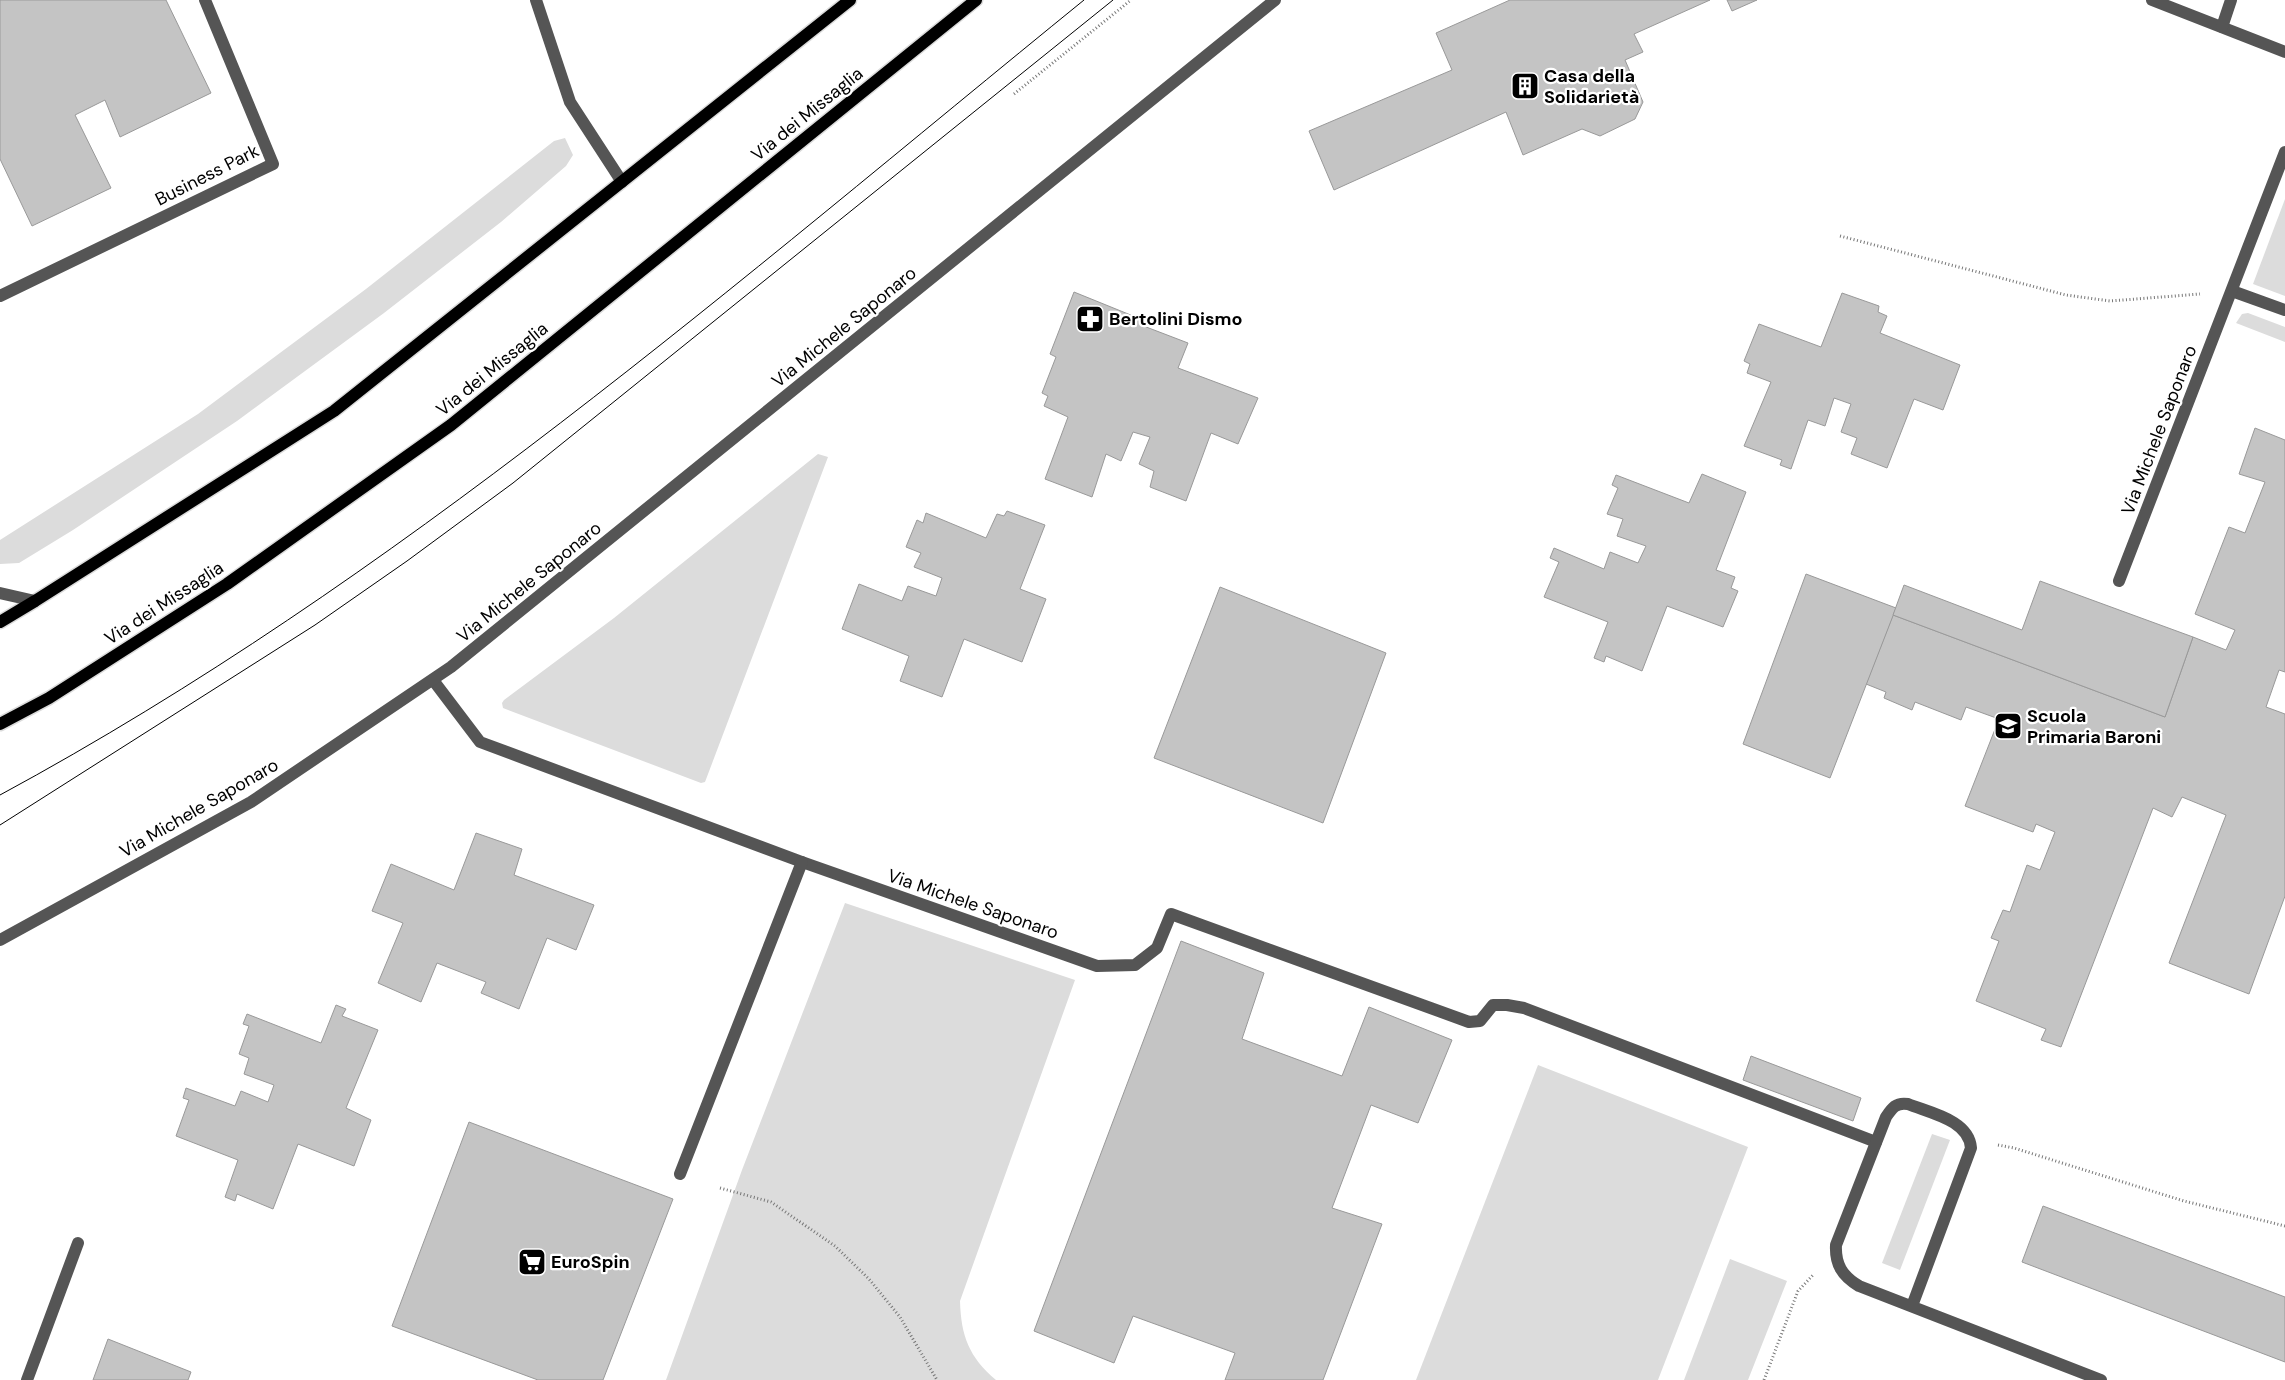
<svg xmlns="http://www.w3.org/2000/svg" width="2285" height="1380" font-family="'DM Sans',sans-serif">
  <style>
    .green { fill: #dcdcdc }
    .building { fill: #c4c4c4; stroke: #999 }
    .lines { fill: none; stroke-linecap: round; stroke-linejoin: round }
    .major-casing { stroke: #dbdbdb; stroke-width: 15 }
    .path { stroke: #777; stroke-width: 3; stroke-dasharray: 1 2.5; stroke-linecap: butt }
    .minor { stroke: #555; stroke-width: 12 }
    .major { stroke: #000; stroke-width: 12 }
    .tram { stroke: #000; stroke-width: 1 }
    .labels { text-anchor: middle; stroke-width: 4.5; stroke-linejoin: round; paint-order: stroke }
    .poi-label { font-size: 18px; font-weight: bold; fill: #000; stroke: #fff; text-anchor: start }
    .street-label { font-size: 18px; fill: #000; stroke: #fff }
  </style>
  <rect width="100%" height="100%" fill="#fff"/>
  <!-- green -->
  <g class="green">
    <path d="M565,138L573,155L566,166L501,222L384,313L237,421L73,530L19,563L0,564V540L198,414L366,289L554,141Z"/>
    <path d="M2285,199V296L2253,284Z"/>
    <path d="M2248,313L2285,327V342L2236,323L2242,314Z"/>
    <path d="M818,454L828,457L705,782L701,783L503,708L502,703L504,700L614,618Z"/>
    <path d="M845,903L1075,980L960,1301C961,1336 969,1357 996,1380H666L742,1170Z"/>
    <path d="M1538,1065L1748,1147L1658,1380H1416Z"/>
    <path d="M1932,1134L1950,1140L1900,1270L1882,1263Z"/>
    <path d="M1730,1259L1787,1281L1748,1380H1684Z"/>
  </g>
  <!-- building -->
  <g class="building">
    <path d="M0,0H166L211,93L120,137L105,100L75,115L111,188L32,226L0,159Z"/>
    <path d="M1510,0H1710L1634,34L1643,52L1625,60L1643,102L1635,119L1600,136L1582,129L1523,155L1506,112L1334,190L1309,131L1452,70L1436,33Z"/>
    <path d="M1727,0H1757L1732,11Z"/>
    <path d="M1074,292L1143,320L1141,325L1188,343L1178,368L1258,398L1238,444L1211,433L1186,501L1150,487L1154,471L1139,464L1150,437L1133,432L1121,461L1106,454L1092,497L1045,479L1068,417L1044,406L1048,396L1042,393L1056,357L1050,354Z"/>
    <path d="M1842,293L1879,306L1878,312L1887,316L1880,333L1960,365L1943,410L1914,399L1887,468L1851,454L1857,438L1841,432L1851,404L1834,398L1825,426L1808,420L1791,469L1780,465L1782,460L1744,446L1771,382L1747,373L1750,364L1744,361L1759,324L1821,347Z"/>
    <path d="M2255,428L2285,440V672L2279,670L2266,707L2285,714V896L2249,994L2169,963L2226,815L2182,797L2172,817L2153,808L2061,1047L2041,1040L2046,1029L1976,1001L1999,941L1991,938L2003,910L2010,912L2027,865L2040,870L2055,832L2036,824L2033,832L1965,806L1999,719L1966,707L1961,720L1915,702L1912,710L1884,698L1886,692L1866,684L1893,615L2165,717L2193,637L2226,650L2235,630L2195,614L2229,527L2245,533L2265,482L2239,474Z"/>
    <path d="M1702,474L1746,492L1716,570L1735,577L1731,588L1738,591L1723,627L1667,606L1642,671L1606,656L1604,662L1594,658L1608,622L1544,597L1559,562L1550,558L1554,548L1604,569L1610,552L1638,563L1646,546L1617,536L1623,519L1607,514L1618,488L1612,485L1616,475L1689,503Z"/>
    <path d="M1007,511L1045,525L1020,589L1046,599L1022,662L964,639L942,697L900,681L909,656L842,629L859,584L902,601L908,586L936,596L942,578L914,567L921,553L906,547L917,520L923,523L926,513L986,538L997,514L1004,516Z"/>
    <path d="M1806,574L1896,608L1830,778L1743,744Z"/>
    <path d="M2040,581L2193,637L2165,717L1893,615L1904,585L2022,630Z"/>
    <path d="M1220,587L1386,653L1323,823L1154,758Z"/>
    <path d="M476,833L522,849L514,875L594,905L576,950L547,938L519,1009L481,993L486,982L437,963L421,1002L378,983L403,923L372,911L391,864L454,890Z"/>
    <path d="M1181,941L1264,973L1242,1039L1342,1076L1369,1007L1452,1040L1418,1123L1371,1105L1332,1208L1382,1224L1323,1380H1225L1235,1353L1133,1316L1114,1363L1034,1331Z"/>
    <path d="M336,1005L346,1009L342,1016L378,1030L346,1108L371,1120L354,1166L298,1144L273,1209L237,1194L235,1201L225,1197L238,1160L176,1136L189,1100L183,1098L186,1088L235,1106L241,1091L268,1102L274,1085L244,1074L249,1058L239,1054L249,1026L243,1024L247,1014L321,1043Z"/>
    <path d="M1751,1056L1861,1098L1853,1121L1743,1080Z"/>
    <path d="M469,1122L673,1199L603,1380H538L392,1326Z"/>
    <path d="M2043,1206L2285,1297V1362L2022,1262Z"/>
    <path d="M108,1339L191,1372L188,1380H93Z"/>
  </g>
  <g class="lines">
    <defs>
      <g id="major">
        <path d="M0,622L35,601L334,411L850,0"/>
        <path d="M0,724L49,698L227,584L451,425L976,0"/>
      </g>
    </defs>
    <!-- major casing -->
    <use href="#major" class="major-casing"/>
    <!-- path -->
    <g class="path">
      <path d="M1014,94L1131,0"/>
      <path d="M1840,236L2066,295L2110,301L2200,294"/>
      <path d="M1998,1145L2014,1148L2184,1201L2285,1226"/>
      <path d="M720,1188L771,1202L835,1246L869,1279L900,1317L937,1380"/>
      <path d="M1764,1380L1798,1291L1813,1275"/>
    </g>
    <!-- minor -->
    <g class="minor">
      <path d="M536,0L570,102L622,182"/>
      <path d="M2152,0L2285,52"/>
      <path d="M2222,27L2231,0"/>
      <path d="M2232,291L2285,310"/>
      <path d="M0,296L273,164L205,0"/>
      <path d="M2119,581L2285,152"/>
      <path d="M0,593L35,601"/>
      <path d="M433,680L480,742L802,862L1097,966L1135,965L1157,948L1171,914L1469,1022L1480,1021L1493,1005H1507L1524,1008L1876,1142"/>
      <path d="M0,940L251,802L451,667L1275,0"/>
      <path d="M680,1174L802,862"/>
      <path d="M1912,1306L1971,1148C1969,1120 1930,1113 1908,1104C1896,1102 1892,1108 1886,1117L1836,1245C1835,1264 1842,1276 1859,1286L2101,1380"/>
      <path d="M27,1380L78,1243"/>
    </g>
    <!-- major -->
    <use href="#major" class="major"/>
    <!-- tram -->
    <g class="tram">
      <path d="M0,795C396,581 737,282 1084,0"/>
      <path d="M0,825L315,625L407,561L513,483L1113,0"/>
    </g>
  </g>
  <!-- icons -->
  <defs>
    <symbol id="building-square" viewBox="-11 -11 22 22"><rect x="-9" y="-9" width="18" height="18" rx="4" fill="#000" stroke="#fff"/><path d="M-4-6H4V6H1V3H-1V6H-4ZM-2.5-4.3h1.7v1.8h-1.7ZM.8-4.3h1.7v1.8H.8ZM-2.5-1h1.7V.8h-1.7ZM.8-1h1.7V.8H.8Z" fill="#fff"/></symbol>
    <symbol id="pharmacy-square" viewBox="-11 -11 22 22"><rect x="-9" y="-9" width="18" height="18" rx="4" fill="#000" stroke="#fff"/><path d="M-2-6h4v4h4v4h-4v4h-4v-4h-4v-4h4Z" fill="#fff"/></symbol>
    <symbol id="school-square" viewBox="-11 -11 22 22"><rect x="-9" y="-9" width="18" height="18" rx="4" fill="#000" stroke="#fff"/><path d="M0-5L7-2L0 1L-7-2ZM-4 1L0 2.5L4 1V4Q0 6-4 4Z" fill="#fff"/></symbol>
    <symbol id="supermarket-square" viewBox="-11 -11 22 22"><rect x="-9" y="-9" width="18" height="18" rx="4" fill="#000" stroke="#fff"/><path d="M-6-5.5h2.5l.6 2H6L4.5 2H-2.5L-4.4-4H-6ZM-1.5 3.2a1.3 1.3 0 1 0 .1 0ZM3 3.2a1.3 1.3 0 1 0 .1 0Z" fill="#fff"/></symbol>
  </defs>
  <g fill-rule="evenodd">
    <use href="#building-square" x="1509" y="70" width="32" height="32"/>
    <use href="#pharmacy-square" x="1074" y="303" width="32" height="32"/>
    <use href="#school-square" x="1992" y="710" width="32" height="32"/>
    <use href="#supermarket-square" x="516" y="1246" width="32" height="32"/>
  </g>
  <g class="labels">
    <!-- poi labels -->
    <g class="poi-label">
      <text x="1544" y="82">Casa della<tspan x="1544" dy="21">Solidarietà</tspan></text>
      <text x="1109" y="325">Bertolini Dismo</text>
      <text x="2027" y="722">Scuola<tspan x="2027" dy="21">Primaria Baroni</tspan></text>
      <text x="551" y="1268">EuroSpin</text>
    </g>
    <!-- street labels -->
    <g class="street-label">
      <text transform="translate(807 114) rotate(-39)" y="6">Via dei Missaglia</text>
      <text transform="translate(207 175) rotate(-27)" y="6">Business Park</text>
      <text transform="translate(844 327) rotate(-39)" y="6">Via Michele Saponaro</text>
      <text transform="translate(492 369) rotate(-39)" y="6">Via dei Missaglia</text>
      <text transform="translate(2159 430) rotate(-69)" y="6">Via Michele Saponaro</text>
      <text transform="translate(529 582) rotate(-39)" y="6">Via Michele Saponaro</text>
      <text transform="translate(164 603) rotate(-33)" y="6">Via dei Missaglia</text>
      <text transform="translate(199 808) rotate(-30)" y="6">Via Michele Saponaro</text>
      <text transform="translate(973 904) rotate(19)" y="6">Via Michele Saponaro</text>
    </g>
  </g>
</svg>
